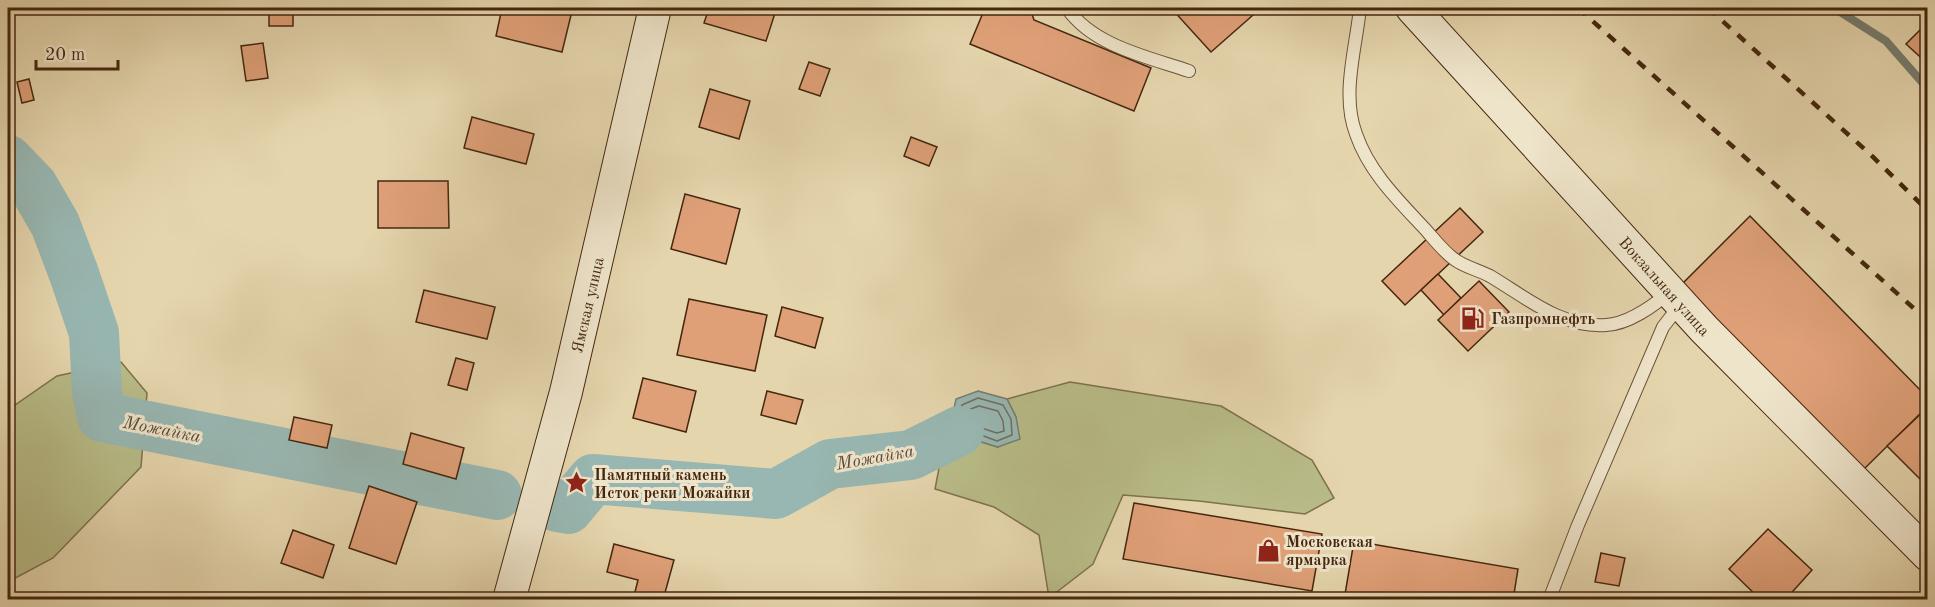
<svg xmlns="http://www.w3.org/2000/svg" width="1935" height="607" font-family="'Old Standard TT',serif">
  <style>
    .green { fill: #b8bc88; stroke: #7e724c; stroke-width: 1.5 }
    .water { fill: #98b7b2; stroke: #777d71; stroke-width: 1.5 }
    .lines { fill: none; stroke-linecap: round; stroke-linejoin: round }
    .shore { stroke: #6e6f60; stroke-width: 1.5 }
    .stream { stroke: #777d71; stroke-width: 8 }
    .river { stroke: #98b7b2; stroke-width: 50 }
    .building { fill: #dfa078; stroke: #45270f; stroke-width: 1.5 }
    .service-casing { stroke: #6d5236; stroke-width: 14 }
    .secondary-casing { stroke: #45270f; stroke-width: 34 }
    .service { stroke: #eee4ca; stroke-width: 12 }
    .secondary { stroke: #eee4ca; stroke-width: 32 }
    .rail { stroke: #45270f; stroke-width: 4.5; stroke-dasharray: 10 10; stroke-linecap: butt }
    .labels { text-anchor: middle; stroke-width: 6; stroke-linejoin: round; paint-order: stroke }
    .street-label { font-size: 16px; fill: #45270f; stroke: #eee4ca }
    .poi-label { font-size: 16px; font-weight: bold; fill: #45270f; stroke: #eee4ca; text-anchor: start }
    .water-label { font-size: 18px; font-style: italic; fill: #5a4b38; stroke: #eee4ca }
  </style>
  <rect width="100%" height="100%" fill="#e5d5ad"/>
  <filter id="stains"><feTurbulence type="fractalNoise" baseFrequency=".00333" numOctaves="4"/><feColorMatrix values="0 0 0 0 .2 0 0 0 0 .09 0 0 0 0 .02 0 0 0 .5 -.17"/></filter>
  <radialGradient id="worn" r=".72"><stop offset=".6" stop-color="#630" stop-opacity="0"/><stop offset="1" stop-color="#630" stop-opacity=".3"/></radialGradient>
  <!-- green -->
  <g class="green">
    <path d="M121,362L147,393L141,467L53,558L8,582V410L57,376Z"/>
    <path d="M1070,382L1221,406L1312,460L1334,498L1305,514L1199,501L1123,495L1093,564L1049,598L1039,535L994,507L935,489L940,463L971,438L998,447L1016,417L1007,399Z"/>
  </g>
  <!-- water -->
  <path class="water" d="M978,391L1007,399L1016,417L1020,439L998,447C982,442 958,438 953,419C952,413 955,405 956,399Z"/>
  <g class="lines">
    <!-- shore -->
    <g class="shore">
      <path d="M978,398L1003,405L1011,419L1012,435L997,441L973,432L964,427L959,418L962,405Z"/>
      <path d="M979,406L998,411L1003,421L1004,431L997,433C986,429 964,426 968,410Z"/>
    </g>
    <!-- stream -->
    <path class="stream" d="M1834,8L1886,41L1928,89"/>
    <!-- river -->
    <g class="river">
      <path d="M8,160L33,186L55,224L74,274L94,333L97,392L102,417L497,495"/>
      <path d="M557,507L568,509L593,479L776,494L830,464L911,455L959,431"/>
    </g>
  </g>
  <!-- building -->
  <g class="building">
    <rect x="269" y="8" width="24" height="18"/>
    <path d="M502,8H557L572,11L562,52L496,36Z"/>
    <path d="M709,8H769L776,10L766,41L704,23Z"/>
    <path d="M985,8H1030L1034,20L1151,68L1134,111L970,44Z"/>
    <path d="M1171,8H1261L1211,52Z"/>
    <path d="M1928,22V64L1906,44Z"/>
    <path d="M263,43L268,78L246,81L241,46Z"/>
    <path d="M809,62L830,69L820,96L799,89Z"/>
    <path d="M29,79L34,100L22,103L17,82Z"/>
    <path d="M710,89L750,101L739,139L699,127Z"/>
    <path d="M472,117L534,134L526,164L464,148Z"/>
    <path d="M911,137L937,147L929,166L904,156Z"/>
    <path d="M378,181H448L449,228H378Z"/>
    <path d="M685,194L740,209L726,264L671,249Z"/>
    <path d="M1460,208L1483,232L1405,305L1382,281Z"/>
    <path d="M1750,216L1928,398V406L1864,469L1680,286Z"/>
    <path d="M1438,274L1461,298L1444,315L1421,290Z"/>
    <path d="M1479,281L1509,312L1468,351L1438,320Z"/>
    <path d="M424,290L495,307L487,339L416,322Z"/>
    <path d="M689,299L767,315L755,371L677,355Z"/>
    <path d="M782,307L823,318L815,348L775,336Z"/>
    <path d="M456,358L474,363L467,390L448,385Z"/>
    <path d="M643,378L696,391L686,432L633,418Z"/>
    <path d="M767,391L803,400L796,424L761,415Z"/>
    <path d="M1928,407V487L1887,446Z"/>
    <path d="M294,417L332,425L327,448L289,440Z"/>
    <path d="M411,433L464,448L456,479L403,464Z"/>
    <path d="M369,486L417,502L396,564L349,548Z"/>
    <path d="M1134,503L1322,534L1312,591L1123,559Z"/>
    <path d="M1768,529L1812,570L1785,600H1761L1729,569Z"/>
    <path d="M293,530L334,545L323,578L281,563Z"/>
    <path d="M1354,541L1518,569L1513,600H1344Z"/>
    <path d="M614,544L674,560L663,600H633L638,580L607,572Z"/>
    <path d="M1601,553L1625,558L1619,586L1595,582Z"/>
  </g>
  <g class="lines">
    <defs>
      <g id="service">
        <path d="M1067,8C1093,46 1148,57 1189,71"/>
        <path d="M1360,8C1356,48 1341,95 1356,134C1369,172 1398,200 1425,229C1434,239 1443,251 1454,259C1464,267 1479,270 1490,276C1527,298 1561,328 1606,325C1629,324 1653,306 1670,292"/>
        <path d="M1549,600L1578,525L1663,327L1680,305"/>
      </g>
      <g id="secondary">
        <path d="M1412,8L1704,329L1928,555"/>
        <path d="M509,600L566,392L655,8"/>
      </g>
    </defs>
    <!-- service casing -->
    <use href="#service" class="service-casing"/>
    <!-- secondary casing -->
    <use href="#secondary" class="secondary-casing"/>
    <!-- service -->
    <use href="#service" class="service"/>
    <!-- secondary -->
    <use href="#secondary" class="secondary"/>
    <!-- rail -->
    <g class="rail">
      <path d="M1578,8L1928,321"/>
      <path d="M1708,8L1871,155L1928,211"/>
    </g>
  </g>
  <!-- icons -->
  <defs>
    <symbol id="fuel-bare" viewBox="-9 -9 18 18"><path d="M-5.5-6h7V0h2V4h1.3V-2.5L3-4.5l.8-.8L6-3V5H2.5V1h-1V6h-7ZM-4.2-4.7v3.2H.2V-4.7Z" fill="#8f2418" stroke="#eee4ca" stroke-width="2.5" paint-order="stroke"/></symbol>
    <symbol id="sight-bare" viewBox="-9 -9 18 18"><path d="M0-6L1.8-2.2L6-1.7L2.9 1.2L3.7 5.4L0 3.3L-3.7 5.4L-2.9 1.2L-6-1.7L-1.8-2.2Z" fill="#8f2418" stroke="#eee4ca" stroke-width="2.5" paint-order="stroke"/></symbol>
    <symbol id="shop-bare" viewBox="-9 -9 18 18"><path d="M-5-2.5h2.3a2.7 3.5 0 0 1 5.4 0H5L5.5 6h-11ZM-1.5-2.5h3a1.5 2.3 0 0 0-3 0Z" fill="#8f2418" stroke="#eee4ca" stroke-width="2.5" paint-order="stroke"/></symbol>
  </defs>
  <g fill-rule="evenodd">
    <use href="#fuel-bare" x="1456" y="302" width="33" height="33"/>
    <use href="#sight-bare" x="560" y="466" width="33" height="33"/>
    <use href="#shop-bare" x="1252" y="534" width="33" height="33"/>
  </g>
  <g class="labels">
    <!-- street labels -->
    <g class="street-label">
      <text transform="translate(1665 286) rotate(48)" y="6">Вокзальная улица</text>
      <text transform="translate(587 305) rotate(-77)" y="6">Ямская улица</text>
    </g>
    <!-- poi labels -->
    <g class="poi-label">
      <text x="1491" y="324">Газпромнефть</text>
      <text x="594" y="480">Памятный камень<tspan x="594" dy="18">Исток реки Можайки</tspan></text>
      <text x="1286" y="547">Московская<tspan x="1286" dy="18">ярмарка</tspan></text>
    </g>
    <!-- water labels -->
    <g class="water-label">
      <text transform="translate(162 429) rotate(11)" y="6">Можайка</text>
      <text transform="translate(875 457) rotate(-10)" y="6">Можайка</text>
    </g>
  </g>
  <!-- margin -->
  <rect width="1935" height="607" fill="none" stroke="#e5d5ad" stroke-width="30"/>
  <rect x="9" y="9" width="1917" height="589" fill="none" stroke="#45270f" stroke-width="3"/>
  <rect x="15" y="15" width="1905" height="577" fill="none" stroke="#45270f" stroke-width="1.5"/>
  <!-- scale -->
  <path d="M36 60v9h82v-9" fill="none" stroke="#45270f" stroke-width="3"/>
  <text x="45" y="60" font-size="18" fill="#45270f" stroke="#eee4ca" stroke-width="4.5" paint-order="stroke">20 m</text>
  <rect width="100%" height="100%" filter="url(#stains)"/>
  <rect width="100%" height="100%" fill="url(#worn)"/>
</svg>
